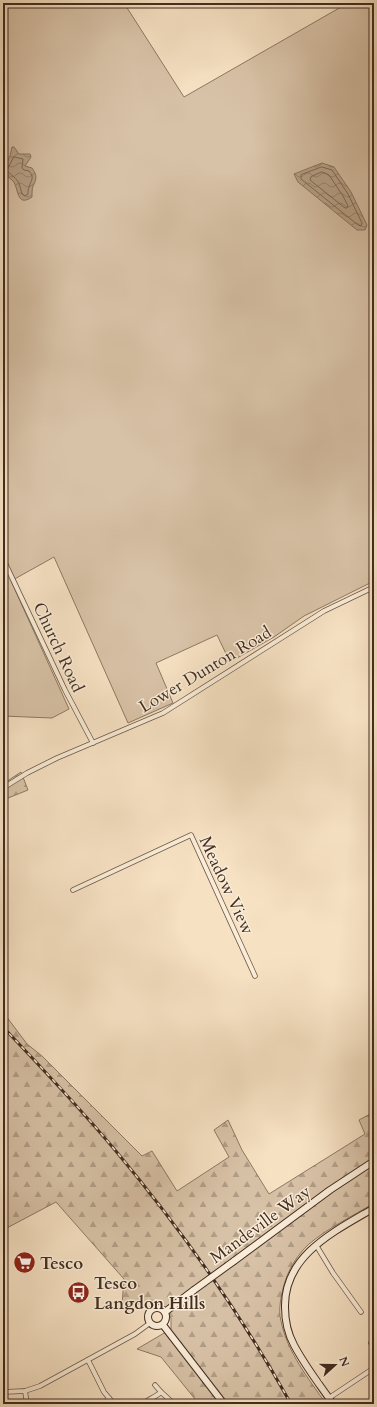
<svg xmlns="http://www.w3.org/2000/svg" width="377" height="1407" font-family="Cardo,serif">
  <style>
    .green { fill: #d8c2a7; stroke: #8e7863 }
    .forest { fill: url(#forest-firs); stroke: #8e7863 }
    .water { fill: url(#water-waves); stroke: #8a7460 }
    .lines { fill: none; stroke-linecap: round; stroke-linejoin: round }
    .shore { stroke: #7e6855; stroke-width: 1 }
    .street-casing { stroke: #705a48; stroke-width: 5.5 }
    .secondary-casing { stroke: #432d1f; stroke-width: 8 }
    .street { stroke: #f9ecd8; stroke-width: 4 }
    .secondary { stroke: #f9ecd8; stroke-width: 6 }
    .rail-casing { stroke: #432d1f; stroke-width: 3 }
    .rail { stroke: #f9ecd8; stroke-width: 1.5; stroke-dasharray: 4.5; stroke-linecap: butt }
    .secondary-bridge-casing { stroke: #432d1f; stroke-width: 8; stroke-linecap: butt }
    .secondary-bridge { stroke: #f9ecd8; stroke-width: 6 }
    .labels { text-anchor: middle; stroke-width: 3; stroke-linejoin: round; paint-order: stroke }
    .street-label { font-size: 17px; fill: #432d1f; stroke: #f9ecd8 }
    .poi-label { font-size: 17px; font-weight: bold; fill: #432d1f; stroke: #f9ecd8; text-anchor: start }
  </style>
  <defs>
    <pattern id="forest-firs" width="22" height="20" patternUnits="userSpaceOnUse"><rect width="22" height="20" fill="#d8c2a7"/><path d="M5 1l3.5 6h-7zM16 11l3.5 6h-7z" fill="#b19e87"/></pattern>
    <pattern id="water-waves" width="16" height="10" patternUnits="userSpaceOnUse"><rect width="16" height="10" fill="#b9a48b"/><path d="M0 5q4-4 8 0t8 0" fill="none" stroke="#988671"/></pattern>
  </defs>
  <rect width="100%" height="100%" fill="#f6e1c3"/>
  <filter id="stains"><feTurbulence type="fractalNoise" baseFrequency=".005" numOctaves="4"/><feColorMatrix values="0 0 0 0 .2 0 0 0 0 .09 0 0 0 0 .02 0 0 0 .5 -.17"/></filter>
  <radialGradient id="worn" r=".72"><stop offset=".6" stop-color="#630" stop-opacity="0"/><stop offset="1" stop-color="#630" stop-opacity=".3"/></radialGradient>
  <!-- green -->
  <path class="green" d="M3,3H124L184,97L348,3H374V581L304,616L274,637L230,662L217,635L156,663L173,703L128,723L54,557L11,581L69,709L52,718L3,716Z"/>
  <!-- forest -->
  <g class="forest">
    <path d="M21,772L28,790L3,800V784Z"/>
    <path d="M3,1012L27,1044L42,1056L142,1156L152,1151L177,1191L229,1157L214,1130L228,1120L242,1150L269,1194L365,1134L359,1120L374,1112V1203C353,1216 328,1228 309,1244C297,1255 288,1270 284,1285C281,1296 278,1310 281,1321C287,1352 309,1379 326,1404H199L161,1357L137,1349L171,1329V1318L163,1307L152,1300L139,1304L122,1305L124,1279L56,1202L3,1230Z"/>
  </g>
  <!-- water -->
  <g class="water">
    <path d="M12,147H14L19,154H30L31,157L25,166L32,168C37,175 37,179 33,186C32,189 32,193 32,197C16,208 19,188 13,181C10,178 6,176 4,172V168L10,156Z"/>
    <path d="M322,163L334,167L351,192L367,225L365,230H357L298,182L294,174Z"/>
  </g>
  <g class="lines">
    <!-- shore -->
    <g class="shore">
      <path d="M14,157L23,159L22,168L24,170L29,171C35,178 31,180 29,187C28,189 28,192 28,194L25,196L22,194C18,178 18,181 7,171Z"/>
      <path d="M322,167L332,170L348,194L362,223L361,226L358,225L301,179V175Z"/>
      <path d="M322,172L329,175L343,196L348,206L347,208H345L310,180L311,177Z"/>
    </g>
    <defs>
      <g id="street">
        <path d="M3,562L6,565L65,690L93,743"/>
        <path d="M3,788L27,773L57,758L163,713L324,611L374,587"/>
        <path d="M73,890L191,835L255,976"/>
        <path d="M316,1245L333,1273L361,1312"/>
        <path d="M371,1343L374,1348"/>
        <path d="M88,1360L104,1392L114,1404"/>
        <path d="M155,1385L161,1392"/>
        <path d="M25,1391L27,1404"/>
        <path d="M3,1392L25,1391L40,1386L135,1334L150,1323"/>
        <path d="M329,1398L374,1368"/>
        <path d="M104,1404L109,1398"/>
        <path d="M143,1404C148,1399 156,1397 161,1392L172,1402"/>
      </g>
      <g id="secondary">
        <path d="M234,1261L330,1190L374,1161"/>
        <circle cx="157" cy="1317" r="9"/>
        <path d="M165,1312L194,1290"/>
        <path d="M163,1325L224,1404"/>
        <path d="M333,1404C320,1385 305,1366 294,1345C288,1334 285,1320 285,1307C284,1255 335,1231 374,1208"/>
      </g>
    </defs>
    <!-- street casing -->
    <use href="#street" class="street-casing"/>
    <!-- secondary casing -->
    <use href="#secondary" class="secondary-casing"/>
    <!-- street -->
    <use href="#street" class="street"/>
    <!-- secondary -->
    <use href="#secondary" class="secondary"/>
    <defs>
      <path id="rail" d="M3,1027C41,1067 80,1108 115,1150C181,1229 241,1314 291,1404"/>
    </defs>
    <!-- rail casing -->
    <use href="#rail" class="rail-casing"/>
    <!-- rail -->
    <use href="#rail" class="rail"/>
    <defs>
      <path id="secondary-bridge" d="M194,1290L234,1261"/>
    </defs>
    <!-- secondary-bridge casing -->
    <use href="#secondary-bridge" class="secondary-bridge-casing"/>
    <!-- secondary-bridge -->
    <use href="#secondary-bridge" class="secondary-bridge"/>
  </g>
  <!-- icons -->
  <defs>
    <symbol id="supermarket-disc" viewBox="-11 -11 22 22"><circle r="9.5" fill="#8f2418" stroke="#f9ecd8"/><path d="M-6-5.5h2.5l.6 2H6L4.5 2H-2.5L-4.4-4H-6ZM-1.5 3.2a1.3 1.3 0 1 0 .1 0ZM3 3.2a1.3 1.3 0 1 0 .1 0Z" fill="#fff"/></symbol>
    <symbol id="bus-disc" viewBox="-11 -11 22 22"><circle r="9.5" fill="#8f2418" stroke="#f9ecd8"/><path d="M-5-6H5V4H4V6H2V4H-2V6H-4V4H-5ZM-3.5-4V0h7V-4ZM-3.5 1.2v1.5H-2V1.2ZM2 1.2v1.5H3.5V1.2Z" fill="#fff"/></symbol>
  </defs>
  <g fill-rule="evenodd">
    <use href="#supermarket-disc" x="12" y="1250" width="25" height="25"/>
    <use href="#bus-disc" x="66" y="1280" width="25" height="25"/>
  </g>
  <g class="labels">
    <!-- street labels -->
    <g class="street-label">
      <text transform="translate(59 647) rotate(65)" y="6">Church Road</text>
      <text transform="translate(205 669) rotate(-31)" y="6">Lower Dunton Road</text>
      <text transform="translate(227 885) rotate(65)" y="6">Meadow View</text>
      <text transform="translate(260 1224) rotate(-36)" y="6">Mandeville Way</text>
    </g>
    <!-- poi labels -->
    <g class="poi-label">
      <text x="40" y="1269">Tesco</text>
      <text x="94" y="1289">Tesco<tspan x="94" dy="20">Langdon Hills</tspan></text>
    </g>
  </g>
  <!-- margin -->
  <rect width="377" height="1407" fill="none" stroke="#f6e1c3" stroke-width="16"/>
  <rect x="4" y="4" width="369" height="1399" fill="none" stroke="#432d1f" stroke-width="2"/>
  <rect x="8" y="8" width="361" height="1391" fill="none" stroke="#432d1f"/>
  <!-- north arrow -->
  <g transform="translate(335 1365) rotate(69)" stroke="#f9ecd8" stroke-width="3" paint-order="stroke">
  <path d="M0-3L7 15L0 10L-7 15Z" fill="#432d1f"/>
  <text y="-6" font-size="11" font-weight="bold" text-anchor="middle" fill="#432d1f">N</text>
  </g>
  <rect width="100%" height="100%" filter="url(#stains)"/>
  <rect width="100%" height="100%" fill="url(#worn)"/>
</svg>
